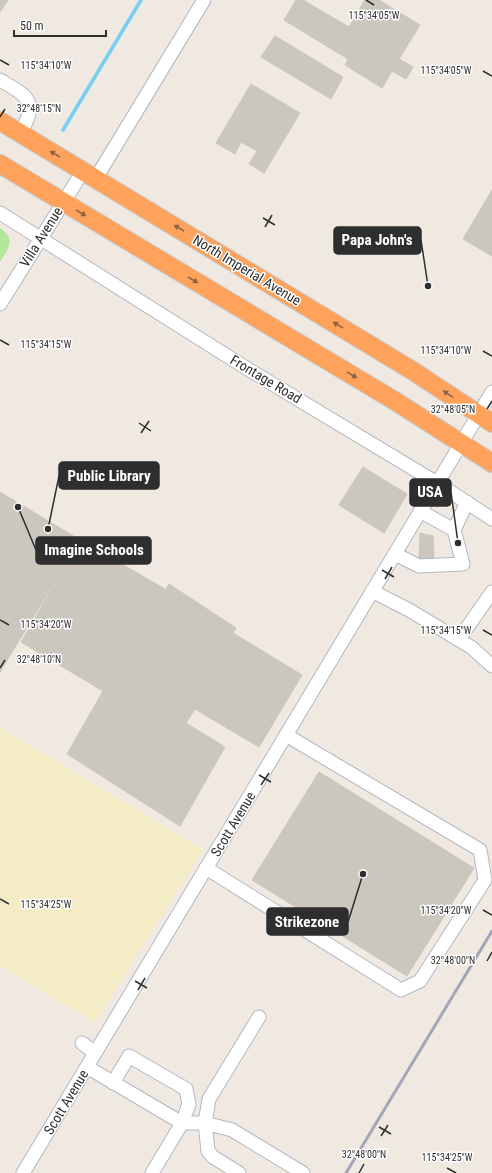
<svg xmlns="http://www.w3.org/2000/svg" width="492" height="1173" font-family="'Roboto Condensed',sans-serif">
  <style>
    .green { fill: #b6e59e }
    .sand { fill: #f3ecc5 }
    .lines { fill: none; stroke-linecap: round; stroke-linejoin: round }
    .stream { stroke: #75cff0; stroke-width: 3.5 }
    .building { fill: #cbc7bf; stroke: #cbc5ba }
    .minor-casing { stroke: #b4b7c1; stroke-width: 15 }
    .highway-casing { stroke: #c9c9c9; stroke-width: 20 }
    .minor { stroke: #fff; stroke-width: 13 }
    .highway { stroke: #ffa35c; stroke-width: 18 }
    .rail { stroke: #a3a6b8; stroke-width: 3 }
    .oneway { fill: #8c6343 }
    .ticks { fill: none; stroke: #2e2e2e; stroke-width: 1.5 }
    .labels { text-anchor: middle; stroke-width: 3; stroke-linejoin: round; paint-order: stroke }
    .street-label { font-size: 14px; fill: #2e2e2e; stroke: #fff }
    .ticks-label { font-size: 10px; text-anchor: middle; fill: #2e2e2e; stroke: #fff; stroke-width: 3; stroke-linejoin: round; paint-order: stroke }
    .leader { fill: none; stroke: #2e2e2e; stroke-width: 1.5 }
    .callout-dot { fill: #2e2e2e; stroke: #fff; stroke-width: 1.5 }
    .callout { fill: #2e2e2e; stroke: #2e2e2e; stroke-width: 1.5 }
    .callout-label { font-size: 15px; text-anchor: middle; font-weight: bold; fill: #fff }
  </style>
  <rect width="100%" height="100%" fill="#efe9e1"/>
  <!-- green -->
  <path class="green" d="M0,228C17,239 8,249 0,262Z"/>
  <!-- sand -->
  <path class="sand" d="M0,728L203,849L95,1022L0,966Z"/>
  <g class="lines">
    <!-- stream -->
    <path class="stream" d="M63,130L141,0"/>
  </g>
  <!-- building -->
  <g class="building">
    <path d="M0,0H8L0,12Z"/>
    <path d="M296,0H303L349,27L365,0H379L420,25L399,59L413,67L406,79L392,71L382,88L345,65L348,59L284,20Z"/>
    <path d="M275,36L343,77L331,99L261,57Z"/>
    <path d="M251,84L300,113L264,173L249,164L257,151L241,142L235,154L216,143Z"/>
    <path d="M492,190V256L463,239Z"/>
    <path d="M363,467L407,494L384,533L339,505Z"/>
    <path d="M0,492L80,540L0,672Z"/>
    <path d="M420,533L433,536L434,558H419Z"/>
    <path d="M80,540L165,589L103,691L21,642Z"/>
    <path d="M169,584L236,628L233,633L302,675L259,747L195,709L186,723L225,747L180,826L67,754L103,691Z"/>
    <path d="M319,772L474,868L407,976L252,880Z"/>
  </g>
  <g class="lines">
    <defs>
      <g id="minor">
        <path d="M0,80C27,96 40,101 20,133"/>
        <path d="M96,178L204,0"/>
        <path d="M0,213L251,371L437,483L492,519"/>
        <path d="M0,304L83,171"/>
        <path d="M454,530L467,502"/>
        <path d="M395,554L419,566L463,564L454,530L420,511"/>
        <path d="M372,591L409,610L471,647L492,666"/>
        <path d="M459,639L492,592"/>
        <path d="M206,868L401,990L420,981L485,880L480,850L286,735"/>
        <path d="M82,1043L95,1053"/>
        <path d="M87,1067L182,1123H205L232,1130L303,1173"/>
        <path d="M113,1083L129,1056L186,1089L189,1104L182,1123L152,1173"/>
        <path d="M23,1173L492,392"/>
        <path d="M239,1173L213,1157L208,1151L205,1123L209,1099L259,1017"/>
      </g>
      <g id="highway">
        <path d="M0,121L413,371L492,423"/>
        <path d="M0,164L395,401L492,463"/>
      </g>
    </defs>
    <!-- minor casing -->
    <use href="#minor" class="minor-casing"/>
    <!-- highway casing -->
    <use href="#highway" class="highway-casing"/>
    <!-- minor -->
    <use href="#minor" class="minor"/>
    <!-- highway -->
    <use href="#highway" class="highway"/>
    <!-- rail -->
    <path class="rail" d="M346,1173L492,931"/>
  </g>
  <!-- one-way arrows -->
  <defs><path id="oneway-solid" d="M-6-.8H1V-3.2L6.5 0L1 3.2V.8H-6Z"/></defs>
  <g class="oneway">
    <use href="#oneway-solid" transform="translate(55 154) rotate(-149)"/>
    <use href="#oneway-solid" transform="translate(81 213) rotate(31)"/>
    <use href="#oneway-solid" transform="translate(179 228) rotate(-149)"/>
    <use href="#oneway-solid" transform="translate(193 280) rotate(31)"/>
    <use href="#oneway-solid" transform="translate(338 325) rotate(-149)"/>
    <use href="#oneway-solid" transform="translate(352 375) rotate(31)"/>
    <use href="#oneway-solid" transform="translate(448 394) rotate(-146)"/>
  </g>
  <!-- ticks -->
  <path class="ticks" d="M366,0L374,5M0,60L9,65M483,71L492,76M0,117L5,109M263,218L275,225M265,227L272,215M0,340L9,345M483,351L492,356M487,409L492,401M139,423L151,431M141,433L149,421M382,570L394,577M385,579L392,567M0,620L9,625M483,630L492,635M0,668L5,660M259,775L271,782M261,785L269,773M0,899L9,904M483,910L492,915M487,961L492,952M135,981L147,988M138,990L145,978M379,1127L391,1134M381,1136L388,1125M447,1168L456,1173M359,1173L364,1164"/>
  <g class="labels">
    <!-- street labels -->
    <g class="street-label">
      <text transform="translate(41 237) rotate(-58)" y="5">Villa Avenue</text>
      <text transform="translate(247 270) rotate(31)" y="5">North Imperial Avenue</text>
      <text transform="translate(266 379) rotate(31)" y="5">Frontage Road</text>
      <text transform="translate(233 824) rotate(-59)" y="5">Scott Avenue</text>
      <text transform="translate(66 1102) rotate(-59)" y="5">Scott Avenue</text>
    </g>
  </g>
  <g class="ticks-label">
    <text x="374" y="19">115°34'05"W</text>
    <text x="46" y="69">115°34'10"W</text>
    <text x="446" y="74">115°34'05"W</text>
    <text x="39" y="112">32°48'15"N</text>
    <text x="46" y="348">115°34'15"W</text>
    <text x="446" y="354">115°34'10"W</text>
    <text x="453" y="413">32°48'05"N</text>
    <text x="46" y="628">115°34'20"W</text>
    <text x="446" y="634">115°34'15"W</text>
    <text x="39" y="663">32°48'10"N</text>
    <text x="46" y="908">115°34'25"W</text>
    <text x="446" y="914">115°34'20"W</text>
    <text x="453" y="964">32°48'00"N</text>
    <text x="364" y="1158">32°48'00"N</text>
    <text x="447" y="1161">115°34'25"W</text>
  </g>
  <!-- callouts -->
  <path class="leader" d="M428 286L421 240M48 529L59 476M458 543L451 492M18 507L36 550M363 874L348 922"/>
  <g class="callout-dot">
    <circle cx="428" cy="286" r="4"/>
    <circle cx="48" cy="529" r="4"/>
    <circle cx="458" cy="543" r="4"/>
    <circle cx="18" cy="507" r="4"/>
    <circle cx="363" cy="874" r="4"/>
  </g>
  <g class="callout">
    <rect x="334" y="227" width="87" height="27" rx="4"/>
    <rect x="59" y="462" width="100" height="27" rx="4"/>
    <rect x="410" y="479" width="41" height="27" rx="4"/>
    <rect x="36" y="537" width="115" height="27" rx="4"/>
    <rect x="267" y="908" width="81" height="27" rx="4"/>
  </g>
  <g class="callout-label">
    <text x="377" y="245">Papa John's</text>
    <text x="109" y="481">Public Library</text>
    <text x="430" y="497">USA</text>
    <text x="94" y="555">Imagine Schools</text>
    <text x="307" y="927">Strikezone</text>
  </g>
  <!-- scale -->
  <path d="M14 30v6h92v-6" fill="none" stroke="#2e2e2e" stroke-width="2"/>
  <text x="20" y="30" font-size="12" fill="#2e2e2e" stroke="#ffffff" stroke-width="3" paint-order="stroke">50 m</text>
</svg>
